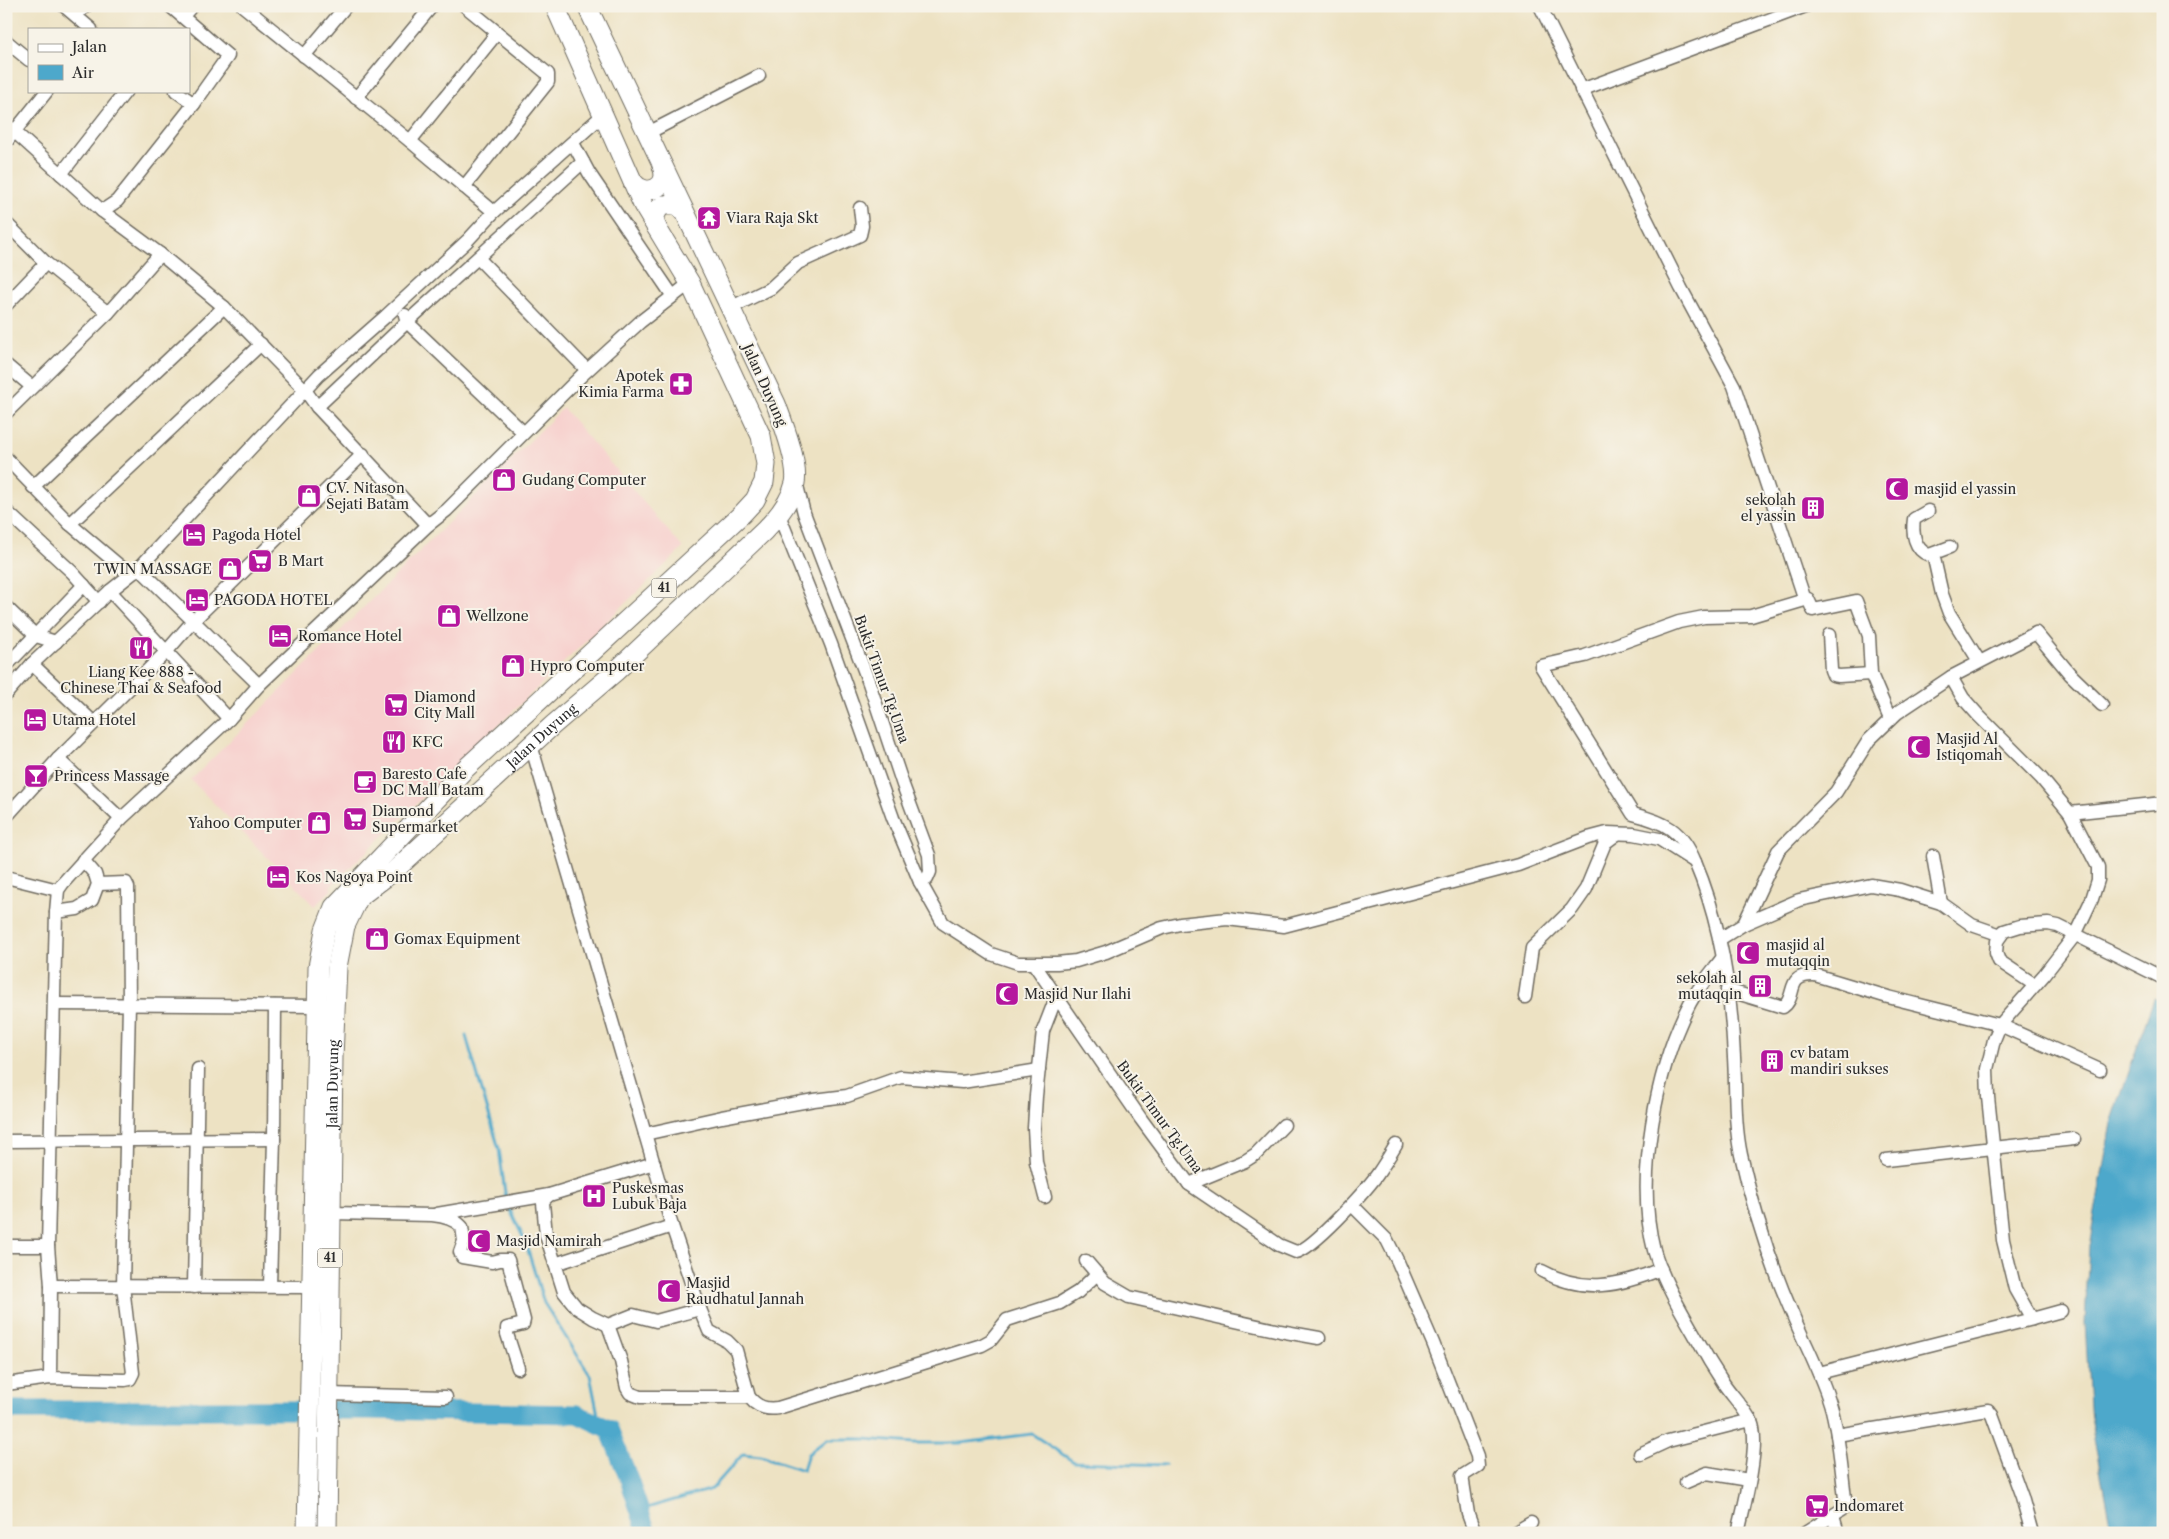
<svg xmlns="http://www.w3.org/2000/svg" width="2169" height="1539" font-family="'Libre Caslon Text',serif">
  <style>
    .built { fill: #f7d0cd }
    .water { fill: #4da8cb; stroke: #3c6a7b }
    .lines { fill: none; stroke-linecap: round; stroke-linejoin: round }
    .stream { stroke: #4da8cb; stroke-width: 3 }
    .river { stroke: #4da8cb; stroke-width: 19 }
    .minor-casing { stroke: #6f6b60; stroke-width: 15 }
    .highway-casing { stroke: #6f6b60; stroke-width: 21 }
    .minor { stroke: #fff; stroke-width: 12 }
    .highway { stroke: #fff; stroke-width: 19 }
    .labels { text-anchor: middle; stroke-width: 4; stroke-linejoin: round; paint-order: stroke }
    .shield { fill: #f7f3e8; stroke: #686764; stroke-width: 1 }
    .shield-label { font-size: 12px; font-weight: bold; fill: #2b2b2b }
    .poi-label { font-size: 14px; fill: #2b2b2b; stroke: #f7f3e8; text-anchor: start }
    .street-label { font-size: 14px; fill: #2b2b2b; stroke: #f7f3e8 }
  </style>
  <rect width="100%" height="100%" fill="#f7f3e8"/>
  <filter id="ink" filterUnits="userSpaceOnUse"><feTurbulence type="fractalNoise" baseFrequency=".02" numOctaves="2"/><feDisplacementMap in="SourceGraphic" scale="10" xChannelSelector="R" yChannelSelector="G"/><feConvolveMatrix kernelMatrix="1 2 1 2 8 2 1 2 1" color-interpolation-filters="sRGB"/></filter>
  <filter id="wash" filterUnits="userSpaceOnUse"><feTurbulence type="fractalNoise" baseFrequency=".0096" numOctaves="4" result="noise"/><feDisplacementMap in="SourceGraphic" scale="20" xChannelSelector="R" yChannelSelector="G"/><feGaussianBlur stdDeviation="1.12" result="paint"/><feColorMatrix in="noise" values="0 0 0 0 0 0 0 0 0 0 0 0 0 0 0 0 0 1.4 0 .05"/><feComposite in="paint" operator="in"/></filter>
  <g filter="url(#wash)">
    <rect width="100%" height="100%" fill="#ede2c3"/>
    <!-- built -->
    <path class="built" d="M563,408L683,548L330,887L332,889L315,906L191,780Z"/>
    <!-- water -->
    <path class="water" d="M2154,998L2163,1002V1533H2112L2091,1423L2085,1323L2089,1246L2111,1123Z"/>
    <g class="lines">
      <!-- stream -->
      <g class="stream">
        <path d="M466,1036L499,1149L506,1200"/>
        <path d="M508,1206L525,1241L544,1303L590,1375L600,1425"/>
        <path d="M640,1510L712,1489L743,1454L761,1456L803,1470L808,1454L827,1439H865L914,1443H961L1032,1434L1074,1462L1165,1465"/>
      </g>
      <!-- river -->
      <path class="river" d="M6,1410H368L577,1414L609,1429L629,1479L647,1533"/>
    </g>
  </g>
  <g filter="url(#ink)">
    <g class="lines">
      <defs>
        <g id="minor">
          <path d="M64,6L91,29"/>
          <path d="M243,6L410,141L494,212"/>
          <path d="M1540,6L1681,288L1734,386L1805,600"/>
          <path d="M75,15L86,6"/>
          <path d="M183,16L192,6"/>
          <path d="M6,41L29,60"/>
          <path d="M304,56L346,6"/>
          <path d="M1581,90L1806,6"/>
          <path d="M176,91L194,104"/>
          <path d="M356,98L432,6"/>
          <path d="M6,124L102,211L160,254L224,307L305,390L317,407L428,525"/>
          <path d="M646,134L759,76"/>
          <path d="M410,141L497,33"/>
          <path d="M6,142L47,91"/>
          <path d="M573,143L589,173L672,295"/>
          <path d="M61,174L126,91"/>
          <path d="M464,187L548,82V74L465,6"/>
          <path d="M102,211L117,201L194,104L228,56L170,6"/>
          <path d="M6,223L46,263L108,313"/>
          <path d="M478,258L587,370"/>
          <path d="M6,305L46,263"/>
          <path d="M730,308L771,288L798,263L860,235L862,226L860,208"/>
          <path d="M405,315L407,322L523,432"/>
          <path d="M6,365L31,386"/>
          <path d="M317,407L407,322L583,162"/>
          <path d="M6,413L108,313L160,254"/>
          <path d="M6,458L70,524L128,573L134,572"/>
          <path d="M796,482L804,513L869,683L903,785L929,855L930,872L927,879L920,882"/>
          <path d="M33,487L224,307"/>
          <path d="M6,511L72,572L99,602"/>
          <path d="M1928,511L1914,519C1912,532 1914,550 1929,555L1950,547"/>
          <path d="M779,515L831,644L893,818L920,882L943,923L991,954L1018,963H1057L1076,961L1106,952L1162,928L1180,924L1227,919L1284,926L1518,865L1588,838L1607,833L1634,834L1659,839L1695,862"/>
          <path d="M70,524L261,344"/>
          <path d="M1933,554L1942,594L1949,613L1979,661"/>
          <path d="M139,568L259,685"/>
          <path d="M110,591L229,719"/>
          <path d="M6,607L36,636L56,642"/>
          <path d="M1829,635L1831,670L1833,675L1839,676L1871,674"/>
          <path d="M32,664L94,723"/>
          <path d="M6,666L84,585"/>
          <path d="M1951,677L1963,698L1979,716L2041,778L2070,813L2098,867V880L2092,899L2075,935L2044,975L2000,1025L1994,1040L1987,1069L1988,1097L2003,1240L2015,1289L2032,1319L2061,1311"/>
          <path d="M6,694L32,664L110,591L139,568L319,375L386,316L467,241L494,212L604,114"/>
          <path d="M531,745L672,1226L700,1309L709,1331L727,1341L736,1350L749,1397C757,1407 766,1410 778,1408L982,1345L991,1340L1007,1320L1060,1303L1078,1292L1097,1274"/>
          <path d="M58,759L121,819"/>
          <path d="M2070,813L2163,803"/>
          <path d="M6,817L58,759L166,652L193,621L363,454"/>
          <path d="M1933,856L1941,903"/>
          <path d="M6,877L58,890"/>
          <path d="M56,912L77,909L92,900L98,884L95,874L83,860"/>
          <path d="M1744,924L1778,851L1836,792L1869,740L1897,713L1951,677L2036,633L2070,674L2102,705"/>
          <path d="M1720,939L1744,924L1799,900L1871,885L1900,890L1941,903L1972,925L2001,935"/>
          <path d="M1723,957C1712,972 1699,986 1690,1003C1656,1068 1635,1178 1654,1250C1663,1281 1681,1311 1697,1339C1705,1354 1714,1369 1724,1384C1732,1396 1751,1415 1753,1428C1758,1453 1744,1507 1738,1533"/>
          <path d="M1034,964L1141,1119L1189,1184L1279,1245L1296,1252C1312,1250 1366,1190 1377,1175C1384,1165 1390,1155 1396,1145"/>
          <path d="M2035,985L1999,961L1996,953L1997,941L2004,931L2020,926L2048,924L2058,926L2163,978"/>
          <path d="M1727,990L1783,1007C1798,997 1784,974 1815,975L1888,997L2000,1025L2100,1070"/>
          <path d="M1525,997L1532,948L1572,909L1586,889L1605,843L1617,834"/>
          <path d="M55,1004L318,1006"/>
          <path d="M645,1134L722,1117L814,1100L847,1096L901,1077L962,1082L1039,1070"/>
          <path d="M6,1141L274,1139"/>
          <path d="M1886,1160L2074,1139"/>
          <path d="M1189,1184L1245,1161L1256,1154L1284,1125"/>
          <path d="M549,1195L544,1200L543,1203L546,1235L564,1292L577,1308L593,1318L608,1325L633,1315L656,1321L700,1309"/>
          <path d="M1045,1197L1036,1162L1034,1128L1036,1096L1043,1031L1057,995"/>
          <path d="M1352,1205L1387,1240L1398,1262L1433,1343L1477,1456L1478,1466L1462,1476L1468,1514L1475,1533"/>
          <path d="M331,1213L432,1215C443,1216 455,1219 462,1227L464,1241L460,1252L462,1257L492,1262L500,1260H508L524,1320L523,1324L507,1328V1334L518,1368"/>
          <path d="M437,1214L549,1195L654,1163"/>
          <path d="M6,1246H48"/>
          <path d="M1086,1261L1105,1283L1129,1297L1280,1331L1319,1338"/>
          <path d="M555,1264L672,1226"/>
          <path d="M1542,1271C1584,1294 1620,1286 1661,1269"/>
          <path d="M51,1286L311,1287"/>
          <path d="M270,1286L274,1139L275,1006"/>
          <path d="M194,1287L198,1069"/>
          <path d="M608,1325L621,1361L627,1388L630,1393L640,1397H749"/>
          <path d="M1819,1373L2032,1319"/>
          <path d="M50,1378L51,1286L48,1246L56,912L58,890L63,883L121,819L229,719L259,685L428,525L447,510L581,376L640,322L690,283"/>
          <path d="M6,1384L50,1378L125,1380L130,1379L133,1373L123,1286L129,1004L128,887L126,883L98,884"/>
          <path d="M328,1394L446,1397"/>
          <path d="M1837,1435L1988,1410L1992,1415L2022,1497L2032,1533"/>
          <path d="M1640,1454L1668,1441L1751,1420"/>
          <path d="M1686,1482L1707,1473L1749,1480"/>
          <path d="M1833,1516L1838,1533"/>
          <path d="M1514,1533L1531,1523"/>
          <path d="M1805,1533L1846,1507C1842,1475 1840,1442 1832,1410C1823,1376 1805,1345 1792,1313C1770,1262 1753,1209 1741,1155C1734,1122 1736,1090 1734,1057C1731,991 1721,923 1695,862C1682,830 1665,822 1633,814L1541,666L1585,656L1679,622L1704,617L1751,616L1808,599L1813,610L1856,601L1869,636L1871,674L1890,719"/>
        </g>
        <g id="highway">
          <path d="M633,182C646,199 671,187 662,166"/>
          <path d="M657,228C653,218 655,211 663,205H677L684,211"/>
          <path d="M307,1533L318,967L325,930L334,907L465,769L742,514L755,500L764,482L766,464L761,436L690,283L643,205L555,6"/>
          <path id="s1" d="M327,1533L333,1057L337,967L345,926L359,897L395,870L553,725L615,672L764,531C777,518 791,501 795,483C799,464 783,423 776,404L587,6"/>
        </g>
      </defs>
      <!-- minor casing -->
      <use href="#minor" class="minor-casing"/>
      <!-- highway casing -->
      <use href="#highway" class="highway-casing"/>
      <!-- minor -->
      <use href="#minor" class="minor"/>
      <!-- highway -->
      <use href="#highway" class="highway"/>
    </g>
  </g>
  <!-- icons -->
  <defs>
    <symbol id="temple-square" viewBox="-11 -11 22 22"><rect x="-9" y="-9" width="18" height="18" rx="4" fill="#b5179e" stroke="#f7f3e8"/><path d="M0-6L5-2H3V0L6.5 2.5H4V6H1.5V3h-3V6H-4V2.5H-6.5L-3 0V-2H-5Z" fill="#fff"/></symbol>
    <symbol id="pharmacy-square" viewBox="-11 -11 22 22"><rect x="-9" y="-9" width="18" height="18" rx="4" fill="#b5179e" stroke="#f7f3e8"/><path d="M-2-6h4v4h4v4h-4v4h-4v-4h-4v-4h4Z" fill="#fff"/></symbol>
    <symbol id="shop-square" viewBox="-11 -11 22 22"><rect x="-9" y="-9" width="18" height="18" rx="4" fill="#b5179e" stroke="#f7f3e8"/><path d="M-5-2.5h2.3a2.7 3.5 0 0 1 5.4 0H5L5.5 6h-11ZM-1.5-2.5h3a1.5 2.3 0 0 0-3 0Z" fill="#fff"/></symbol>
    <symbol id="mosque-square" viewBox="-11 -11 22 22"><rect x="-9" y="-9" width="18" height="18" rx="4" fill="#b5179e" stroke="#f7f3e8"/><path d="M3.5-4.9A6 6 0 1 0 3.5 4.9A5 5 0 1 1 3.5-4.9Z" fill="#fff"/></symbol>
    <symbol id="building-square" viewBox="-11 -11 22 22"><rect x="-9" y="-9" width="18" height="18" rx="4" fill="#b5179e" stroke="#f7f3e8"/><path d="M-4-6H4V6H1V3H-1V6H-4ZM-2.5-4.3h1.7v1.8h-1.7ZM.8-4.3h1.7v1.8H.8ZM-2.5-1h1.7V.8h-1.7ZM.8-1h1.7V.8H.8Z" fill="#fff"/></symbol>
    <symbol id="hotel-square" viewBox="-11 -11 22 22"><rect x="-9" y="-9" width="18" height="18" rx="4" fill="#b5179e" stroke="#f7f3e8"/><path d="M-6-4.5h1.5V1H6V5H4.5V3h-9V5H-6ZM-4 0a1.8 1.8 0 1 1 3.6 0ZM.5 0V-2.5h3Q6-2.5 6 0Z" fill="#fff"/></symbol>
    <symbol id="supermarket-square" viewBox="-11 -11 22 22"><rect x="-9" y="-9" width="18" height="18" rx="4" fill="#b5179e" stroke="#f7f3e8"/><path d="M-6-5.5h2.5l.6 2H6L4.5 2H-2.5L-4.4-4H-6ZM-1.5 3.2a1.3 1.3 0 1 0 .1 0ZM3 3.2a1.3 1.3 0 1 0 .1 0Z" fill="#fff"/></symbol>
    <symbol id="restaurant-square" viewBox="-11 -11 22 22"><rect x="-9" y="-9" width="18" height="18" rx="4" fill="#b5179e" stroke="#f7f3e8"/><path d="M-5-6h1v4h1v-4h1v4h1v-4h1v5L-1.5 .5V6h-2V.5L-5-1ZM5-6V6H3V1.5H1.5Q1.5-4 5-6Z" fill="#fff"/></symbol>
    <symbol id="bar-square" viewBox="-11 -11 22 22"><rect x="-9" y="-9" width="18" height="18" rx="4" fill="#b5179e" stroke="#f7f3e8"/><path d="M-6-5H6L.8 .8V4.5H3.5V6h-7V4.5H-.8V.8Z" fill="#fff"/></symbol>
    <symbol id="cafe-square" viewBox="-11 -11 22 22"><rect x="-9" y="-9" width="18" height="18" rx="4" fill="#b5179e" stroke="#f7f3e8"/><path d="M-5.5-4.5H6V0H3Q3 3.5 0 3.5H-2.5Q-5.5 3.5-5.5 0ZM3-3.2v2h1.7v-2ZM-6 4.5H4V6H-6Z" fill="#fff"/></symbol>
    <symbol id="hospital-square" viewBox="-11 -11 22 22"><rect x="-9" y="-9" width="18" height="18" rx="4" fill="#b5179e" stroke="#f7f3e8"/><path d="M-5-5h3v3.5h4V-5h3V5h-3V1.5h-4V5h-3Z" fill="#fff"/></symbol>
  </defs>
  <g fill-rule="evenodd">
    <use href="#temple-square" x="695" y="204" width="28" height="28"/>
    <use href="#pharmacy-square" x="667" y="370" width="28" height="28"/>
    <use href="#shop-square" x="490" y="466" width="28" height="28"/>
    <use href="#mosque-square" x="1883" y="475" width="28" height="28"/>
    <use href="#shop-square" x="295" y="482" width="28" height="28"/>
    <use href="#building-square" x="1799" y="494" width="28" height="28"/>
    <use href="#hotel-square" x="180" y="521" width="28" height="28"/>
    <use href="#supermarket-square" x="246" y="547" width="28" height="28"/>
    <use href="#shop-square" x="216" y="555" width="28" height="28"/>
    <use href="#hotel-square" x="183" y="586" width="28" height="28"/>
    <use href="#shop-square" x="435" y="602" width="28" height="28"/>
    <use href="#hotel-square" x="266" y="622" width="28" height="28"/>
    <use href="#restaurant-square" x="127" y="634" width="28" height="28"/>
    <use href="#shop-square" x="499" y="652" width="28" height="28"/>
    <use href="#supermarket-square" x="382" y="691" width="28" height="28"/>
    <use href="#hotel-square" x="21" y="706" width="28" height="28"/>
    <use href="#restaurant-square" x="380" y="728" width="28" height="28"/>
    <use href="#mosque-square" x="1905" y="733" width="28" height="28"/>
    <use href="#bar-square" x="22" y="762" width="28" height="28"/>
    <use href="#cafe-square" x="351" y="768" width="28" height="28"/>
    <use href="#supermarket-square" x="341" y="805" width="28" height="28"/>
    <use href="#shop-square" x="305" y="809" width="28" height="28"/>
    <use href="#hotel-square" x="264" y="863" width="28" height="28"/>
    <use href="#shop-square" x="363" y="925" width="28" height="28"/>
    <use href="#mosque-square" x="1734" y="939" width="28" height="28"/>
    <use href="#building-square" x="1746" y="972" width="28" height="28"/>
    <use href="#mosque-square" x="993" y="980" width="28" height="28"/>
    <use href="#building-square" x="1758" y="1047" width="28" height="28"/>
    <use href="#hospital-square" x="580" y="1182" width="28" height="28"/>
    <use href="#mosque-square" x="465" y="1227" width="28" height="28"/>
    <use href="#mosque-square" x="655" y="1277" width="28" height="28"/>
    <use href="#supermarket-square" x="1803" y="1492" width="28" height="28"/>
  </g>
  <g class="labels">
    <!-- shield labels -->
    <g class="shield">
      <rect x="651.5" y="578.5" width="25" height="19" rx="4"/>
      <rect x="317.5" y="1248.5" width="25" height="19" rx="4"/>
    </g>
    <g class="shield-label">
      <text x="664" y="592">41</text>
      <text x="330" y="1262">41</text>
    </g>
    <!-- poi labels -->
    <g class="poi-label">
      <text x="726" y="223">Viara Raja Skt</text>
      <text x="664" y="381" text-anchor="end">Apotek<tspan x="664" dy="16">Kimia Farma</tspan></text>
      <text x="522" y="485">Gudang Computer</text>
      <text x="326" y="493">CV. Nitason<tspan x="326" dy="16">Sejati Batam</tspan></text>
      <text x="1914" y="494">masjid el yassin</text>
      <text x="1796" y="505" text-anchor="end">sekolah<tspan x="1796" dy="16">el yassin</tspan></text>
      <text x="212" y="540">Pagoda Hotel</text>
      <text x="278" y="566">B Mart</text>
      <text x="212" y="574" text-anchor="end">TWIN MASSAGE</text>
      <text x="214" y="605">PAGODA HOTEL</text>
      <text x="466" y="621">Wellzone</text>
      <text x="298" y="641">Romance Hotel</text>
      <text x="530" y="671">Hypro Computer</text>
      <text x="141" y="677" text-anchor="middle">Liang Kee 888 -<tspan x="141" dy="16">Chinese Thai &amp; Seafood</tspan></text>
      <text x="414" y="702">Diamond<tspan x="414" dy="16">City Mall</tspan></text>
      <text x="52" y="725">Utama Hotel</text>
      <text x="1936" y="744">Masjid Al<tspan x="1936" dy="16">Istiqomah</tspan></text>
      <text x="412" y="747">KFC</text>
      <text x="382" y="779">Baresto Cafe<tspan x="382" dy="16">DC Mall Batam</tspan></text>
      <text x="54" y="781">Princess Massage</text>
      <text x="372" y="816">Diamond<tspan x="372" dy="16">Supermarket</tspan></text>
      <text x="302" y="828" text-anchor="end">Yahoo Computer</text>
      <text x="296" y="882">Kos Nagoya Point</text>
      <text x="394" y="944">Gomax Equipment</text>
      <text x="1766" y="950">masjid al<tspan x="1766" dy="16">mutaqqin</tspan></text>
      <text x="1742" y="983" text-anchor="end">sekolah al<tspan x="1742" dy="16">mutaqqin</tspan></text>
      <text x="1024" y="999">Masjid Nur Ilahi</text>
      <text x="1790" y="1058">cv batam<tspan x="1790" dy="16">mandiri sukses</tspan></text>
      <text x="612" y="1193">Puskesmas<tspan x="612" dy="16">Lubuk Baja</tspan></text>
      <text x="496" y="1246">Masjid Namirah</text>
      <text x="686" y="1288">Masjid<tspan x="686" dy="16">Raudhatul Jannah</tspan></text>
      <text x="1834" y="1511">Indomaret</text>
    </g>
    <!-- street labels -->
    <g class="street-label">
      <text transform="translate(765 385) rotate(66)" y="5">Jalan Duyung</text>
      <text transform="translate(882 679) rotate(70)" y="5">Bukit Timur Tg.Uma</text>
      <text dy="5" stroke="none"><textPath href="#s1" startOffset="884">Jalan Duyung</textPath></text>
      <text dy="5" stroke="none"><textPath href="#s1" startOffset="449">Jalan Duyung</textPath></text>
      <text transform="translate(1160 1117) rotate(54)" y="5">Bukit Timur Tg.Uma</text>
    </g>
  </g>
  <!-- margin -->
  <rect width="2169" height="1539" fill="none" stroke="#f7f3e8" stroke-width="25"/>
  <!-- legend -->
  <rect x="28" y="28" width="162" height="65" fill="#f7f3e8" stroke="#a5a39c"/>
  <rect x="38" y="44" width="25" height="8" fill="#ffffff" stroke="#a5a39c"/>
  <text x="72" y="52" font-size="15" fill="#2b2b2b">Jalan</text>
  <rect x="38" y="65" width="25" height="15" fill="#4da8cb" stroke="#a5a39c"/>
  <text x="72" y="78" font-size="15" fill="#2b2b2b">Air</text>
</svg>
